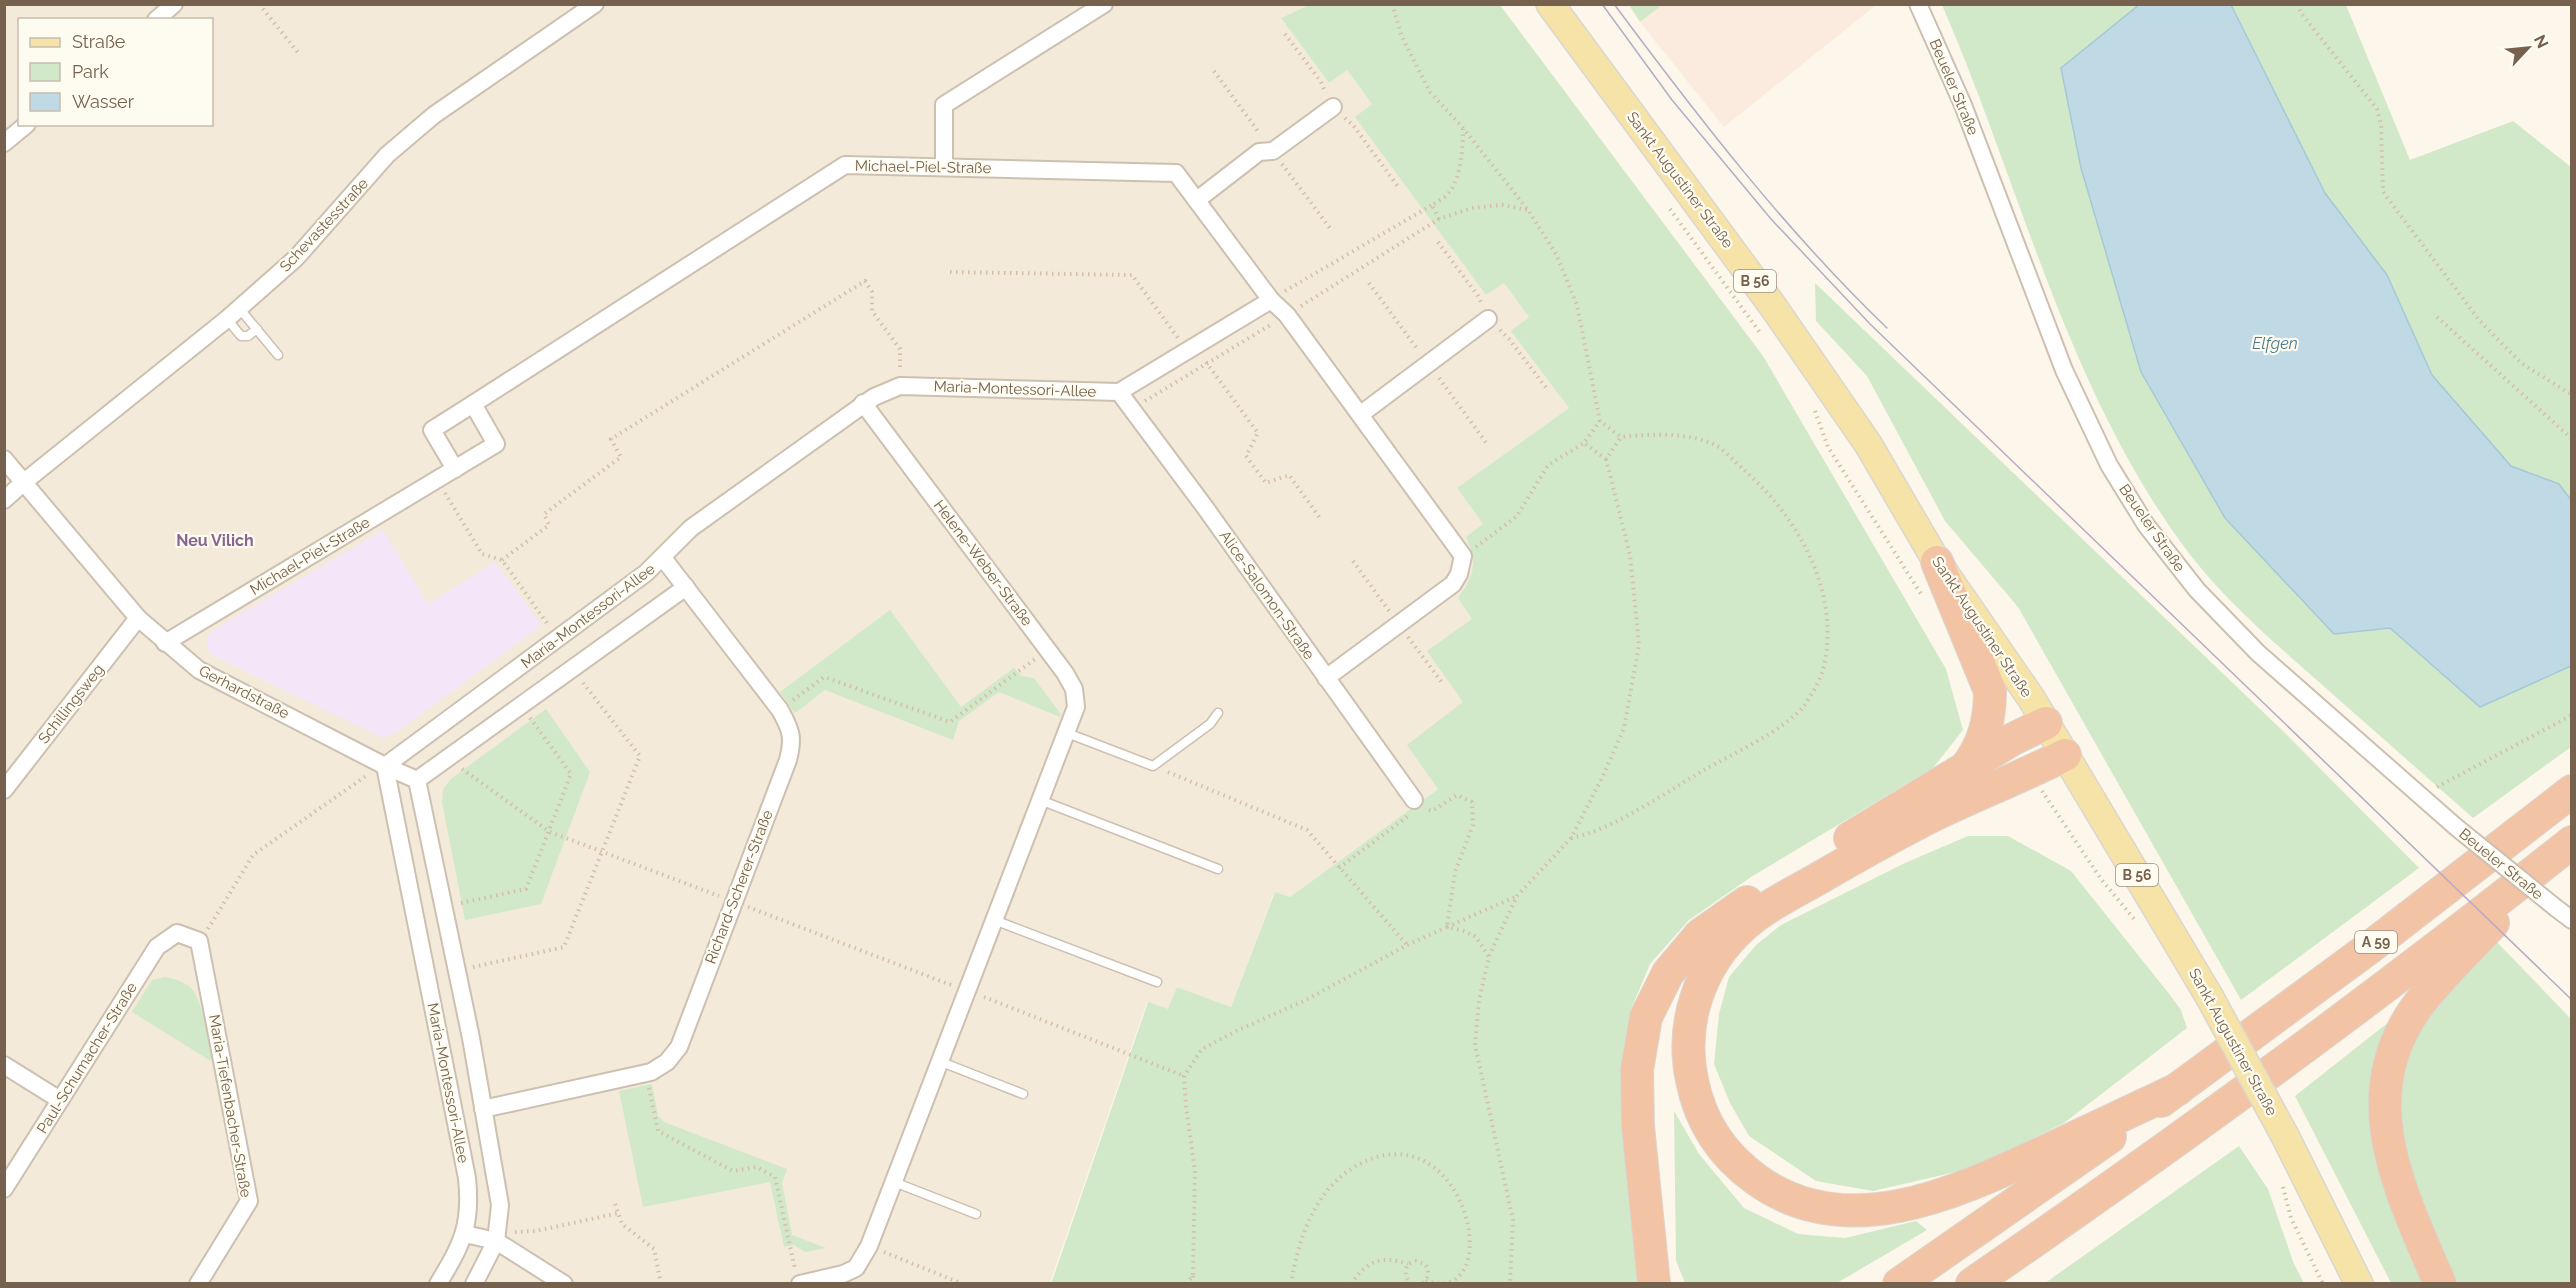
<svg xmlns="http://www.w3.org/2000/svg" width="2576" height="1288" font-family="Raleway,sans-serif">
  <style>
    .residential { fill: #f3ead9; fill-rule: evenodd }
    .commercial { fill: #fbebdf }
    .education { fill: #f4e6f8 }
    .green { fill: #d1e9c9 }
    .water { fill: #bfdae5; stroke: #a6c8d6; stroke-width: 1.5 }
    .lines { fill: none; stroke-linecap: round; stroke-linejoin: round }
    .lane-casing { stroke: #cdc0b0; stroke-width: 11 }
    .street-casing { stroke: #cdc0b0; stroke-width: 20 }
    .primary-casing { stroke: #dbd6d1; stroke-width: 30 }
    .highway-casing { stroke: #dbd6d1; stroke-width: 34 }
    .path { stroke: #d5bea6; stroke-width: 4; stroke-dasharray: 1.5 4.5; stroke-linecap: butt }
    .lane { stroke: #fff; stroke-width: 8 }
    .street { stroke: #fff; stroke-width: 16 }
    .primary { stroke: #f6e3a7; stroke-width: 27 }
    .highway { stroke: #f2c3a5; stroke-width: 32 }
    .tram { stroke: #bca8c6; stroke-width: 1.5 }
    .street-bridge-casing { stroke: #cdc0b0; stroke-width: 20; stroke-linecap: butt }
    .primary-bridge-casing { stroke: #dbd6d1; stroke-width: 30; stroke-linecap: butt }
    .street-bridge { stroke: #fff; stroke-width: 16 }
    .primary-bridge { stroke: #f6e3a7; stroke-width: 27 }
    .labels { text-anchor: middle; stroke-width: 4.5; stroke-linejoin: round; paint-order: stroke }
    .shield { fill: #fefbf0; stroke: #9e8f7f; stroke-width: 1.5 }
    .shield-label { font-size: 14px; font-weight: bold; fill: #75614e }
    .street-label { font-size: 15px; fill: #75614e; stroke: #fefbf0 }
    .water-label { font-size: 16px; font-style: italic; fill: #4c7a8e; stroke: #fefbf0 }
    .neighbourhood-label { font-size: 16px; font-weight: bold; fill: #886691; stroke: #fefbf0 }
  </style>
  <rect width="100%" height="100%" fill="#fcf7ea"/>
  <!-- residential -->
  <path class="residential" d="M5,5H1309L1281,18L1329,83L1347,70L1372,104L1356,117L1486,295L1504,283L1529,317L1512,331L1569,408L1457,488L1483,524L1472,550L1474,567L1469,583L1458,598L1473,619L1464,702L1438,789L1290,897L1274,893L1231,1007L1177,987L1168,1010L1147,1002L1050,1283L5,1284ZM20,20H212V124H20Z"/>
  <!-- commercial -->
  <path class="commercial" d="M1662,5H1876L1724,127L1640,22Z"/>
  <!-- education -->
  <path class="education" d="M383,530L428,604L495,562L542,625L397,732L383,738L212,655L207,648L208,636L213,630Z"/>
  <!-- green -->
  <g class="green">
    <path d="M1309,5H1500L1763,356L1946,669L1963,730L1933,768L1751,877L1689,920L1650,964L1631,1009L1621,1068L1622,1126L1646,1283L1051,1284L1148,1002L1168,1009L1177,987L1231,1007L1275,892L1290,897L1438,789L1407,745L1463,702L1427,651L1472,619L1458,598C1474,576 1478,563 1466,537L1483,524L1457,488L1569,408L1511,331L1529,317L1504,283L1486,295L1355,117L1372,104L1347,70L1329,83L1281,18Z"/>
    <path d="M1629,5H1662L1640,22Z"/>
    <path d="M1942,5H2140L2061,69L2081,168L2141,372L2225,518L2334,634L2390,628L2480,707L2571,666V747L2473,818C2422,773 2371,728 2320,683C2269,638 2216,593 2177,537C2064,378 2019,182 1942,5Z"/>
    <path d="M2231,5H2346L2410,160L2513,121L2571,167V500L2559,484L2511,466L2432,375L2387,275L2325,193Z"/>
    <path d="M1815,283L2283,731L2419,868L2241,1000L2018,607L1945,521L1867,376L1816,321Z"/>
    <path d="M890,610L961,707L1014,668L1021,676L1034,678L1061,714L1060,717L999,692L959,721L953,740L825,690L795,713L780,692Z"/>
    <path d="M546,709L590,772L541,904L465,920L442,802L443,789L451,779Z"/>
    <path d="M1968,836H2008L2071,871L2170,995L2181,1010L2187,1028L2064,1123L1973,1168L1873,1191L1816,1181L1749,1136L1730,1103L1714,1064L1719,1014L1729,977L1756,945L1781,925L1905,863Z"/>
    <path d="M2494,939L2571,1019V1283H2391L2295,1096Z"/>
    <path d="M165,977C176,979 187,982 194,992C202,1004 213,1048 211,1061L132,1012L152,980Z"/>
    <path d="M652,1084L658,1116L664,1122L787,1169L782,1183L792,1235L826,1248L805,1252L794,1245L784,1247L770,1182L643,1207L619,1091Z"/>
    <path d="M1674,1111L1699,1154L1744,1208L1798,1234L1845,1238L1916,1221L1927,1230L1837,1283H1685L1676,1261Z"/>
    <path d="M2239,1146L2268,1189L2294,1264L2304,1283H2045Z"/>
  </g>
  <!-- water -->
  <path class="water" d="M2140,4L2231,5L2325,193L2387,275L2432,375L2511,466L2559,484L2571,500V666L2480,707L2390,628L2334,634L2225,518L2141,372L2081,168L2061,68Z"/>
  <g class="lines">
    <defs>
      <g id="lane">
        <path d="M239,308L278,355"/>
        <path d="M227,319L241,336H248L257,329"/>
        <path d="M1067,733L1153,766L1210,724L1218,713"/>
        <path d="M1040,800L1218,869"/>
        <path d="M994,920L1157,982"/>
        <path d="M939,1061L1023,1094"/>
        <path d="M894,1182L976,1214"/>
      </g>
      <g id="street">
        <path d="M1918,4L1963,105L2064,370L2109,465L2146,525L2197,590L2258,653L2456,827"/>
        <path d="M156,20L174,4"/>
        <path d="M4,143L27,124"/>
        <path d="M944,167V105L1104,4"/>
        <path d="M1197,200L1259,152L1273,151L1333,107"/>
        <path d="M1119,392L1204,506L1414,800"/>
        <path d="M1361,414L1488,319"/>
        <path d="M4,459L138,618L199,670L385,766L417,780"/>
        <path d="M455,469L432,430L473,404"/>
        <path d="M4,500L24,482L227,319L296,258L387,155L434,115L595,4"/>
        <path d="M165,643L496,444L473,404L845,165L1176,173L1271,300L1287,315L1463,556L1459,574L1453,584L1326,678"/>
        <path d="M385,766L646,573L691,528L874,397L900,386L1119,392L1271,300"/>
        <path d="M385,766L467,1178C472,1226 462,1244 438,1284"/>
        <path d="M417,780L471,1038L500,1205L496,1241L474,1284"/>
        <path d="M417,780L686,587"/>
        <path d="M4,790L138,618"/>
        <path d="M2556,908L2572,920"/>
        <path d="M4,1065L60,1100"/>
        <path d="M483,1109L651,1072L667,1062L679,1047L788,760C794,737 791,730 780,710L663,558"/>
        <path d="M4,1189L157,947L177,933L199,941L249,1201L198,1284"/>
        <path d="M465,1234L496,1241L564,1284"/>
        <path d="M800,1284L843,1274L856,1268L869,1246L1076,707L1074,689L1065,673L863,403"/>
      </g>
      <g id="primary">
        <path d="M1550,4L1772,305L1868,444L1937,562L2031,698L2209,996"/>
        <path d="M2285,1136L2359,1284"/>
      </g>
      <g id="highway">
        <path d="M1937,562L1990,691C1990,720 1984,743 1967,766"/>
        <path d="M2065,755C2023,776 1980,793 1938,813C1898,833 1859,855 1821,877C1794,893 1763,907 1741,928C1699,967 1680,1025 1692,1080C1700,1122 1722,1155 1757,1180C1848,1245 1957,1192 2046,1151C2090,1130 2134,1110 2178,1089"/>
        <path d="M1850,838L2013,739L2046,723"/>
        <path d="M2161,1101L2369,948L2572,791"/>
        <path d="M1654,1284L1638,1126L1637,1070L1646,1017L1668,973L1700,935L1747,902"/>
        <path d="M1899,1284L2110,1137"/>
        <path d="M1972,1284C2177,1143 2377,997 2572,842"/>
        <path d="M2440,1284C2402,1194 2351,1099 2416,1008C2436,980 2469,949 2493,923"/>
      </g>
    </defs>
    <!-- lane casing -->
    <use href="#lane" class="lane-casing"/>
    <!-- street casing -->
    <use href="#street" class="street-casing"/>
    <!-- primary casing -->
    <use href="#primary" class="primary-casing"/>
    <!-- highway casing -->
    <use href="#highway" class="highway-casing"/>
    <!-- path -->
    <g class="path">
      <path d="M259,4L300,55"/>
      <path d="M1392,4L1402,37L1430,92L1463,128L1528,210L1556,254L1577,305L1600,421L1621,437L1606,459L1584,443L1600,421"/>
      <path d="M2297,4L2301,13L2377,109L2381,125L2383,192L2479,320L2521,363L2572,395"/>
      <path d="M1285,34L1321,82L1326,93"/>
      <path d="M1214,71L1260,134"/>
      <path d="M1345,118L1353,125L1399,188"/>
      <path d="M1282,164L1332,231"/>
      <path d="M1670,209L1761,334"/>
      <path d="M1439,219L1432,205C1437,202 1444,198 1448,194C1461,179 1463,148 1463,129"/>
      <path d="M1438,242L1478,296L1482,305"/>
      <path d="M950,272L1132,275L1178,338"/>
      <path d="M1369,283L1418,350"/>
      <path d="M1285,291L1432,205"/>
      <path d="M1301,306L1439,219L1472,208L1502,205L1528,210"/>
      <path d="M2437,317L2572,439"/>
      <path d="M1500,330L1509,339L1547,389"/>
      <path d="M1206,362L1258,433L1246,456L1266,483L1289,475L1320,518"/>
      <path d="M1439,378L1487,444"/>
      <path d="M1145,401L1272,324"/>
      <path d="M1815,411L1828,447L1921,594"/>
      <path d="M445,493L482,554L502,560L549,626"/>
      <path d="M1476,547L1517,516L1548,465L1584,443"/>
      <path d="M502,560L549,525L544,514L621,457L611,439L865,281L872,292V311L900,349V370"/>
      <path d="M1353,561L1389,611"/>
      <path d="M1408,637L1443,684"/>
      <path d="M793,700L824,677L950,722L1035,659"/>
      <path d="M462,769L550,832L719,896"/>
      <path d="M1168,772L1307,830L1407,945"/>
      <path d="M2437,787L2572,715"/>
      <path d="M2042,791L2101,879L2134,919"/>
      <path d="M1429,810L1432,811L1457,795L1472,802L1473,825L1455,872L1447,927"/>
      <path d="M1571,838C1613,830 1666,792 1704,770C1731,755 1786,729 1804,706C1810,697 1820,681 1823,670C1842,594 1799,518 1743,469C1734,461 1722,447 1711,443C1681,432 1652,434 1621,437"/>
      <path d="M1339,868L1408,816"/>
      <path d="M461,903L526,889L571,774L530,718"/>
      <path d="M748,907L951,985"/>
      <path d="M1447,927L1517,896"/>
      <path d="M208,929L253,855L366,776"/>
      <path d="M1489,956L1517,896L1571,838L1603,776L1624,728L1639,645L1630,555L1606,459"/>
      <path d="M473,967L564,947L640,756L583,683"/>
      <path d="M984,997L1184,1076"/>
      <path d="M649,1088L658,1131L733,1171L757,1167L775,1177L795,1269"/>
      <path d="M2283,1187L2291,1218L2323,1284"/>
      <path d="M615,1204L622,1224L654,1249L661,1284"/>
      <path d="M515,1232L536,1231L619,1213"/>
      <path d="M884,1252L963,1284"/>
      <path d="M1193,1276L1194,1284"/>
      <path d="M1186,1284L1193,1276L1195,1171L1186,1106L1184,1076L1202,1049L1236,1031L1306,1000L1407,945L1447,927L1464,931L1476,937L1489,957L1479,1000L1475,1045L1513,1220L1510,1284"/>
      <path d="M1291,1284C1298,1241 1313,1194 1351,1169C1449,1107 1499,1258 1452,1281C1444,1285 1433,1283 1425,1281"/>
      <path d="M1351,1284C1368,1260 1381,1255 1408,1264"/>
      <path d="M1412,1284C1405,1279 1404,1271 1408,1264L1416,1261L1425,1264C1430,1271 1429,1278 1422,1284"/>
    </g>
    <!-- lane -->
    <use href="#lane" class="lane"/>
    <!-- street -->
    <use href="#street" class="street"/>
    <!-- primary -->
    <use href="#primary" class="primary"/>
    <!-- highway -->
    <use href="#highway" class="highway"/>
    <!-- tram -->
    <g class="tram">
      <path d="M1602,4L1672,100L1771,219L1870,324L2572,1000"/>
      <path d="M1614,4C1698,117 1785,230 1887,328"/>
    </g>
    <defs>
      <path id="street-bridge" d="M2456,827L2556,908"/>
      <path id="primary-bridge" d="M2209,996L2285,1136"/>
    </defs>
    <!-- street-bridge casing -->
    <use href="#street-bridge" class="street-bridge-casing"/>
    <!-- primary-bridge casing -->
    <use href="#primary-bridge" class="primary-bridge-casing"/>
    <!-- street-bridge -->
    <use href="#street-bridge" class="street-bridge"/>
    <!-- primary-bridge -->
    <use href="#primary-bridge" class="primary-bridge"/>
  </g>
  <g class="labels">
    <!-- shield labels -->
    <g class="shield">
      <rect x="1734" y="270" width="42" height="22" rx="4.5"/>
      <rect x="2116" y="864" width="42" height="22" rx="4.5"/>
      <rect x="2355" y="931" width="42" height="22" rx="4.5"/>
    </g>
    <g class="shield-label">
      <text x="1755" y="286">B 56</text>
      <text x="2137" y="880">B 56</text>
      <text x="2376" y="947">A 59</text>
    </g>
    <!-- street labels -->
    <g class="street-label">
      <text transform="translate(1954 87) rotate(67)" y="5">Beueler Straße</text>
      <text transform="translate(923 167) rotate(1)" y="5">Michael-Piel-Straße</text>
      <text transform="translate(1680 180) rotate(53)" y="5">Sankt Augustiner Straße</text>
      <text transform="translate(324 225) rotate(-47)" y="5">Schevastesstraße</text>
      <text transform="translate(1015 389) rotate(2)" y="5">Maria-Montessori-Allee</text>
      <text transform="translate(2152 528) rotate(55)" y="5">Beueler Straße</text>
      <text transform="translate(310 556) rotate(-31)" y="5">Michael-Piel-Straße</text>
      <text transform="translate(983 563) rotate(53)" y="5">Helene-Weber-Straße</text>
      <text transform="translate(1267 595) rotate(55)" y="5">Alice-Salomon-Straße</text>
      <text transform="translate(588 616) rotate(-37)" y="5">Maria-Montessori-Allee</text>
      <text transform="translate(1982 627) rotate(56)" y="5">Sankt Augustiner Straße</text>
      <text transform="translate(244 692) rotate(27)" y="5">Gerhardstraße</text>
      <text transform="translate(71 704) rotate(-52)" y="5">Schillingsweg</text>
      <text transform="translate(2501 864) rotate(39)" y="5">Beueler Straße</text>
      <text transform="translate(739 887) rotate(-69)" y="5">Richard-Scherer-Straße</text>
      <text transform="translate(2233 1042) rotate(61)" y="5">Sankt Augustiner Straße</text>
      <text transform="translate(87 1058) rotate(-58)" y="5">Paul-Schumacher-Straße</text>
      <text transform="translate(448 1083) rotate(79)" y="5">Maria-Montessori-Allee</text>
      <text transform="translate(230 1106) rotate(80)" y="5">Maria-Tiefenbacher-Straße</text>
    </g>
    <!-- water labels -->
    <g class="water-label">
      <text x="2275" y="349">Elfgen</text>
    </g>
    <!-- neighbourhood labels -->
    <g class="neighbourhood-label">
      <text x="215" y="546">Neu Vilich</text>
    </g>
  </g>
  <!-- border -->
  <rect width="2576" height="1288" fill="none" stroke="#75614e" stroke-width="12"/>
  <!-- legend -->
  <rect x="18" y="18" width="195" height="108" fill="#fefbf0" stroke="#c7bdaf" stroke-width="1.5"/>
  <rect x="30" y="38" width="30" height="9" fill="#f6e3a7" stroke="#c7bdaf" stroke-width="1.5"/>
  <text x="72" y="48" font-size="18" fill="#75614e">Straße</text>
  <rect x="30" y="63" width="30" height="18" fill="#d1e9c9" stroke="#c7bdaf" stroke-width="1.5"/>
  <text x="72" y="78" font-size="18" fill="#75614e">Park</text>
  <rect x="30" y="93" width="30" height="18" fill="#bfdae5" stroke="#c7bdaf" stroke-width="1.5"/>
  <text x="72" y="108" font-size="18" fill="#75614e">Wasser</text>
  <!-- north arrow -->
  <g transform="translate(2528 48) rotate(64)" stroke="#fefbf0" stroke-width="4.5" paint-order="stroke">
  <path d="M0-4.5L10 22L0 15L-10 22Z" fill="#75614e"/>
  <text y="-9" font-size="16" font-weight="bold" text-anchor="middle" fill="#75614e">N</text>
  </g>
</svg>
